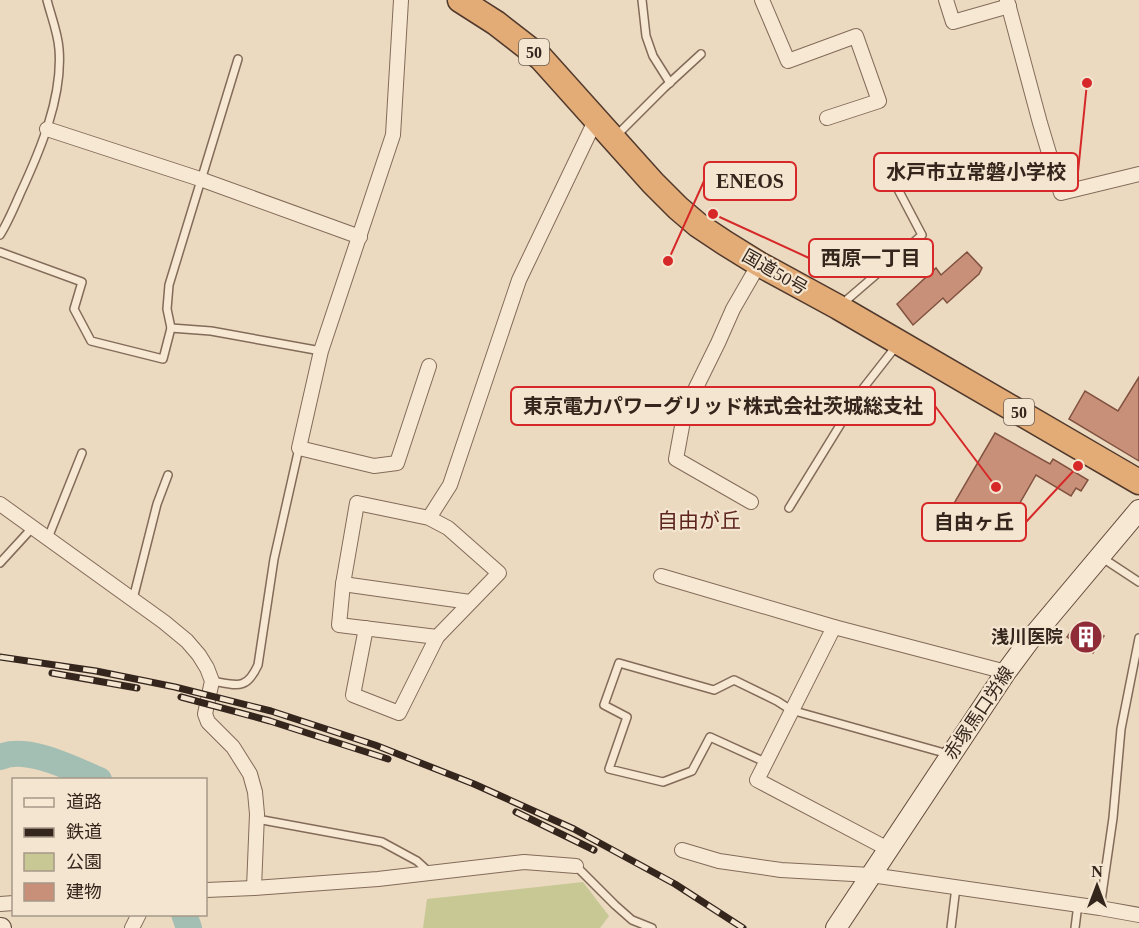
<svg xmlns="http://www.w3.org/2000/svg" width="1139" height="928" font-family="'Times New Roman','Noto Sans JP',serif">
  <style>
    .green { fill: #c8c895 }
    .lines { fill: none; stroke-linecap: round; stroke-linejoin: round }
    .river { stroke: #a3beb3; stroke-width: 26 }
    .building { fill: #c89078; stroke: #815240; stroke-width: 1.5 }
    .service-casing { stroke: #836b59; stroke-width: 10 }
    .minor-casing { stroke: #836b59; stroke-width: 16 }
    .secondary-casing { stroke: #654c3c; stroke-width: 22 }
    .trunk-casing { stroke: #513a2d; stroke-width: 27 }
    .service { stroke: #f7e8d3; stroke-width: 7 }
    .minor { stroke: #f7e8d3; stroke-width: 14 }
    .secondary { stroke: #f7e8d3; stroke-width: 20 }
    .trunk { stroke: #e3ac76; stroke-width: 24 }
    .rail-casing { stroke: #34251d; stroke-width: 7 }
    .rail { stroke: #f3e5cf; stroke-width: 4.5; stroke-dasharray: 14; stroke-linecap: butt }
    .labels { text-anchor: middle; stroke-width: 4.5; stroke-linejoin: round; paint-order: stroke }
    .shield { fill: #f3e5cf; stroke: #6d5f52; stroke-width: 1.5 }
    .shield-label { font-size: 16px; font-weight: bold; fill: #34251d }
    .street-label { font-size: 18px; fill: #34251d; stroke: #f3e5cf }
    .poi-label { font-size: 18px; font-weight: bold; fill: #34251d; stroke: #f3e5cf; text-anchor: end }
    .quarter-label { font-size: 21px; fill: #5e241e; stroke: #f3e5cf }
    .leader { fill: none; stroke: #d62828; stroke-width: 2 }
    .callout-dot { fill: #d62828; stroke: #f3e5cf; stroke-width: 2 }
    .callout { fill: #f3e5cf; stroke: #d62828; stroke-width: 2 }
    .callout-label { font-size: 20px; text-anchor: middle; font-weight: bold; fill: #34251d }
  </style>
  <rect width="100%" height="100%" fill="#ebd9c0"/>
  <!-- green -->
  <path class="green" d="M583,882L609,916L600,928H423L427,899Z"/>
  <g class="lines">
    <!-- river -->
    <g class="river">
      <path d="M0,757C27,745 73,769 99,780"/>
      <path d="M184,914L189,928"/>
    </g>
  </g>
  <!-- building -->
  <g class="building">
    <path d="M967,252L982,268L979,274L947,303L943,298L913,325L897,304L936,268L941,275Z"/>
    <path d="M1139,377V461L1069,419L1085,391L1118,411Z"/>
    <path d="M995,433L1050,464L1053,459L1088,480L1081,491L1076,488L1071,496L1036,475L998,541L949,512Z"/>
    <path d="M1081,623L1104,636L1093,653L1067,637L1076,624L1079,626Z"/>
  </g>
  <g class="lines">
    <defs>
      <g id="service">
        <path d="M642,0L646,36L653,56L670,83"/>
        <path d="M617,135L664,88L701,54"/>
        <path d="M0,235C8,222 14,208 20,194C40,151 63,97 59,49C58,33 51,16 47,0"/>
        <path d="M0,252L82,282L74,309L91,341L163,359L171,328L211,331L321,351"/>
        <path d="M842,304L922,235L892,178"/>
        <path d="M171,328L167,309L169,285L238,59"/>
        <path d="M789,508L861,391L897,345"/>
        <path d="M48,538L82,453"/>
        <path d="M1101,557L1139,582"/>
        <path d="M0,563L33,527"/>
        <path d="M133,599L157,504L168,475"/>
        <path d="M212,681C237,685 246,691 258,665L274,559L299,448"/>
        <path d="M765,762L710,737L692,771L663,782L609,769L627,717L604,705L619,663L714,690L734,680L777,701L791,710L948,754"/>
        <path d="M257,819L382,842L417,861L429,872"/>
        <path d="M576,866L615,905L632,920L652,928"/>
        <path d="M1100,908L1113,818L1121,729L1139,638"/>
        <path d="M951,928L956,887"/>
        <path d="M1075,928L1078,904"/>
      </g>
      <g id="minor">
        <path d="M401,0L393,135L321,351L299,448L374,466L397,463L429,366"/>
        <path d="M762,0L788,61L856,36L879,101L827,118"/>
        <path d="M946,0L953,22L1009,6"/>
        <path d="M1007,0L1040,123L1061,193L1139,174"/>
        <path d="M47,129L200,179L360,237"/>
        <path d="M751,502L676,459L685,410L718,343L733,309L759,264"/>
        <path d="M0,504L164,622L187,641L199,655L207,668L212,681L205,714L208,722L233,747L250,774L255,792L257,814L254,888"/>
        <path d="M429,518L448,528L499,573L437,637L339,625L343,584L357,503L429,518L450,485L519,280L596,119"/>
        <path d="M661,576L834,627L1006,672"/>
        <path d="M343,584L470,602"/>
        <path d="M834,627L757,780L888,849"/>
        <path d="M366,628L353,695L399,713L437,637"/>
        <path d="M682,850L719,861L781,870L871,875L1100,908L1139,915"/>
        <path d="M206,890L254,888L378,879L524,862L576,866"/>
        <path d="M0,904L14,903"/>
        <path d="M132,928L139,914"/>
      </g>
      <g id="secondary">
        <path d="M0,928H1"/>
        <path d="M836,928L1006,672L1029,641L1139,510"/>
      </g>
      <path id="trunk" d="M460,0L496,23L541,58L653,183L678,208L698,225L725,243L759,264L838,307L1139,482"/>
    </defs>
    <!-- service casing -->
    <use href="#service" class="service-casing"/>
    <!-- minor casing -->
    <use href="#minor" class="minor-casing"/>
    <!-- secondary casing -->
    <use href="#secondary" class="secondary-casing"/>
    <!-- trunk casing -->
    <use href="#trunk" class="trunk-casing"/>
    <!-- service -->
    <use href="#service" class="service"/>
    <!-- minor -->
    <use href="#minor" class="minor"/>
    <!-- secondary -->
    <use href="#secondary" class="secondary"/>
    <!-- trunk -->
    <use href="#trunk" class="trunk"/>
    <defs>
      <g id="rail">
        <path d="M0,657L96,671L175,687L271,711L375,745L474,784L574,829L675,884L743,928"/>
        <path d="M52,673L137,688"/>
        <path d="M181,697L270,721L388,759"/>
        <path d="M516,812L594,850"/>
      </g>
    </defs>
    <!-- rail casing -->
    <use href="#rail" class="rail-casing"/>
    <!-- rail -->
    <use href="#rail" class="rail"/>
  </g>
  <!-- icons -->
  <defs>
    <symbol id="building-disc" viewBox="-11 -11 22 22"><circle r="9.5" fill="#8f2c38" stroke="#f3e5cf"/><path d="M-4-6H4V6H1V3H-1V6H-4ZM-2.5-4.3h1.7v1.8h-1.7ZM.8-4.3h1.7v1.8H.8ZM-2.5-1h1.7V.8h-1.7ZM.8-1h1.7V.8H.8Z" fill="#fff"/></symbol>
  </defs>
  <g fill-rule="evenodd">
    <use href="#building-disc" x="1067" y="618" width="38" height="38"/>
  </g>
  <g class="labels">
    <!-- shield labels -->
    <g class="shield">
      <rect x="519" y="39" width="30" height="26" rx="4.5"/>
      <rect x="1004" y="399" width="30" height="26" rx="4.5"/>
    </g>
    <g class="shield-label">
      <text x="534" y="58">50</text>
      <text x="1019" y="418">50</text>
    </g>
    <!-- street labels -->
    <g class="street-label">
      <text transform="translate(775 272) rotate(30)" y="6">国道50号</text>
      <text transform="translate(979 713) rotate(-56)" y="6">赤塚馬口労線</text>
    </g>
    <!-- poi labels -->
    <g class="poi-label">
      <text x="1063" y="643">浅川医院</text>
    </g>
    <!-- quarter labels -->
    <g class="quarter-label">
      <text x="699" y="528">自由が丘</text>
    </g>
  </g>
  <!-- callouts -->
  <path class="leader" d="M1087 83L1078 172M668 261L704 181M713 214L809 258M996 487L935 406M1078 466L1026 522"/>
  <g class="callout-dot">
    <circle cx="1087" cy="83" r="6"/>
    <circle cx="668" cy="261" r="6"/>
    <circle cx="713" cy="214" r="6"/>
    <circle cx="996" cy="487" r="6"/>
    <circle cx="1078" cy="466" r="6"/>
  </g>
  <g class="callout">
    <rect x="874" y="153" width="204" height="38" rx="6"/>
    <rect x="704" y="162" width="92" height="38" rx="6"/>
    <rect x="809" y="239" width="124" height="38" rx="6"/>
    <rect x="511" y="387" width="424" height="38" rx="6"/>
    <rect x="922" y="503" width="104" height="38" rx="6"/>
  </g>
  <g class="callout-label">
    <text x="976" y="179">水戸市立常磐小学校</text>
    <text x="750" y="188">ENEOS</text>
    <text x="871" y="265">西原一丁目</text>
    <text x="723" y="413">東京電力パワーグリッド株式会社茨城総支社</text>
    <text x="974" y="529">自由ヶ丘</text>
  </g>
  <!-- legend -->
  <rect x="12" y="778" width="195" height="138" fill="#f3e5cf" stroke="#a79888" stroke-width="1.5"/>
  <rect x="24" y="798" width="30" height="9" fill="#f7e8d3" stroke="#a79888" stroke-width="1.5"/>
  <text x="66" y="808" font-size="18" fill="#34251d">道路</text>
  <rect x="24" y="828" width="30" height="9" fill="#34251d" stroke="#a79888" stroke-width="1.5"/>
  <text x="66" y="838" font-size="18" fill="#34251d">鉄道</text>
  <rect x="24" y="853" width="30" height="18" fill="#c8c895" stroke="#a79888" stroke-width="1.5"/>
  <text x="66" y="868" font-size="18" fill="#34251d">公園</text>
  <rect x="24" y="883" width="30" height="18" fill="#c89078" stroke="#a79888" stroke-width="1.5"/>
  <text x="66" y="898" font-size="18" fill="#34251d">建物</text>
  <!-- north arrow -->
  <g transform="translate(1097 886)" stroke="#f3e5cf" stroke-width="4.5" paint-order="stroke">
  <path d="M0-4.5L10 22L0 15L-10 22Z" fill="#34251d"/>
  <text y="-9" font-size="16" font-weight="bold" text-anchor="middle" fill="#34251d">N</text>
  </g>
</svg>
